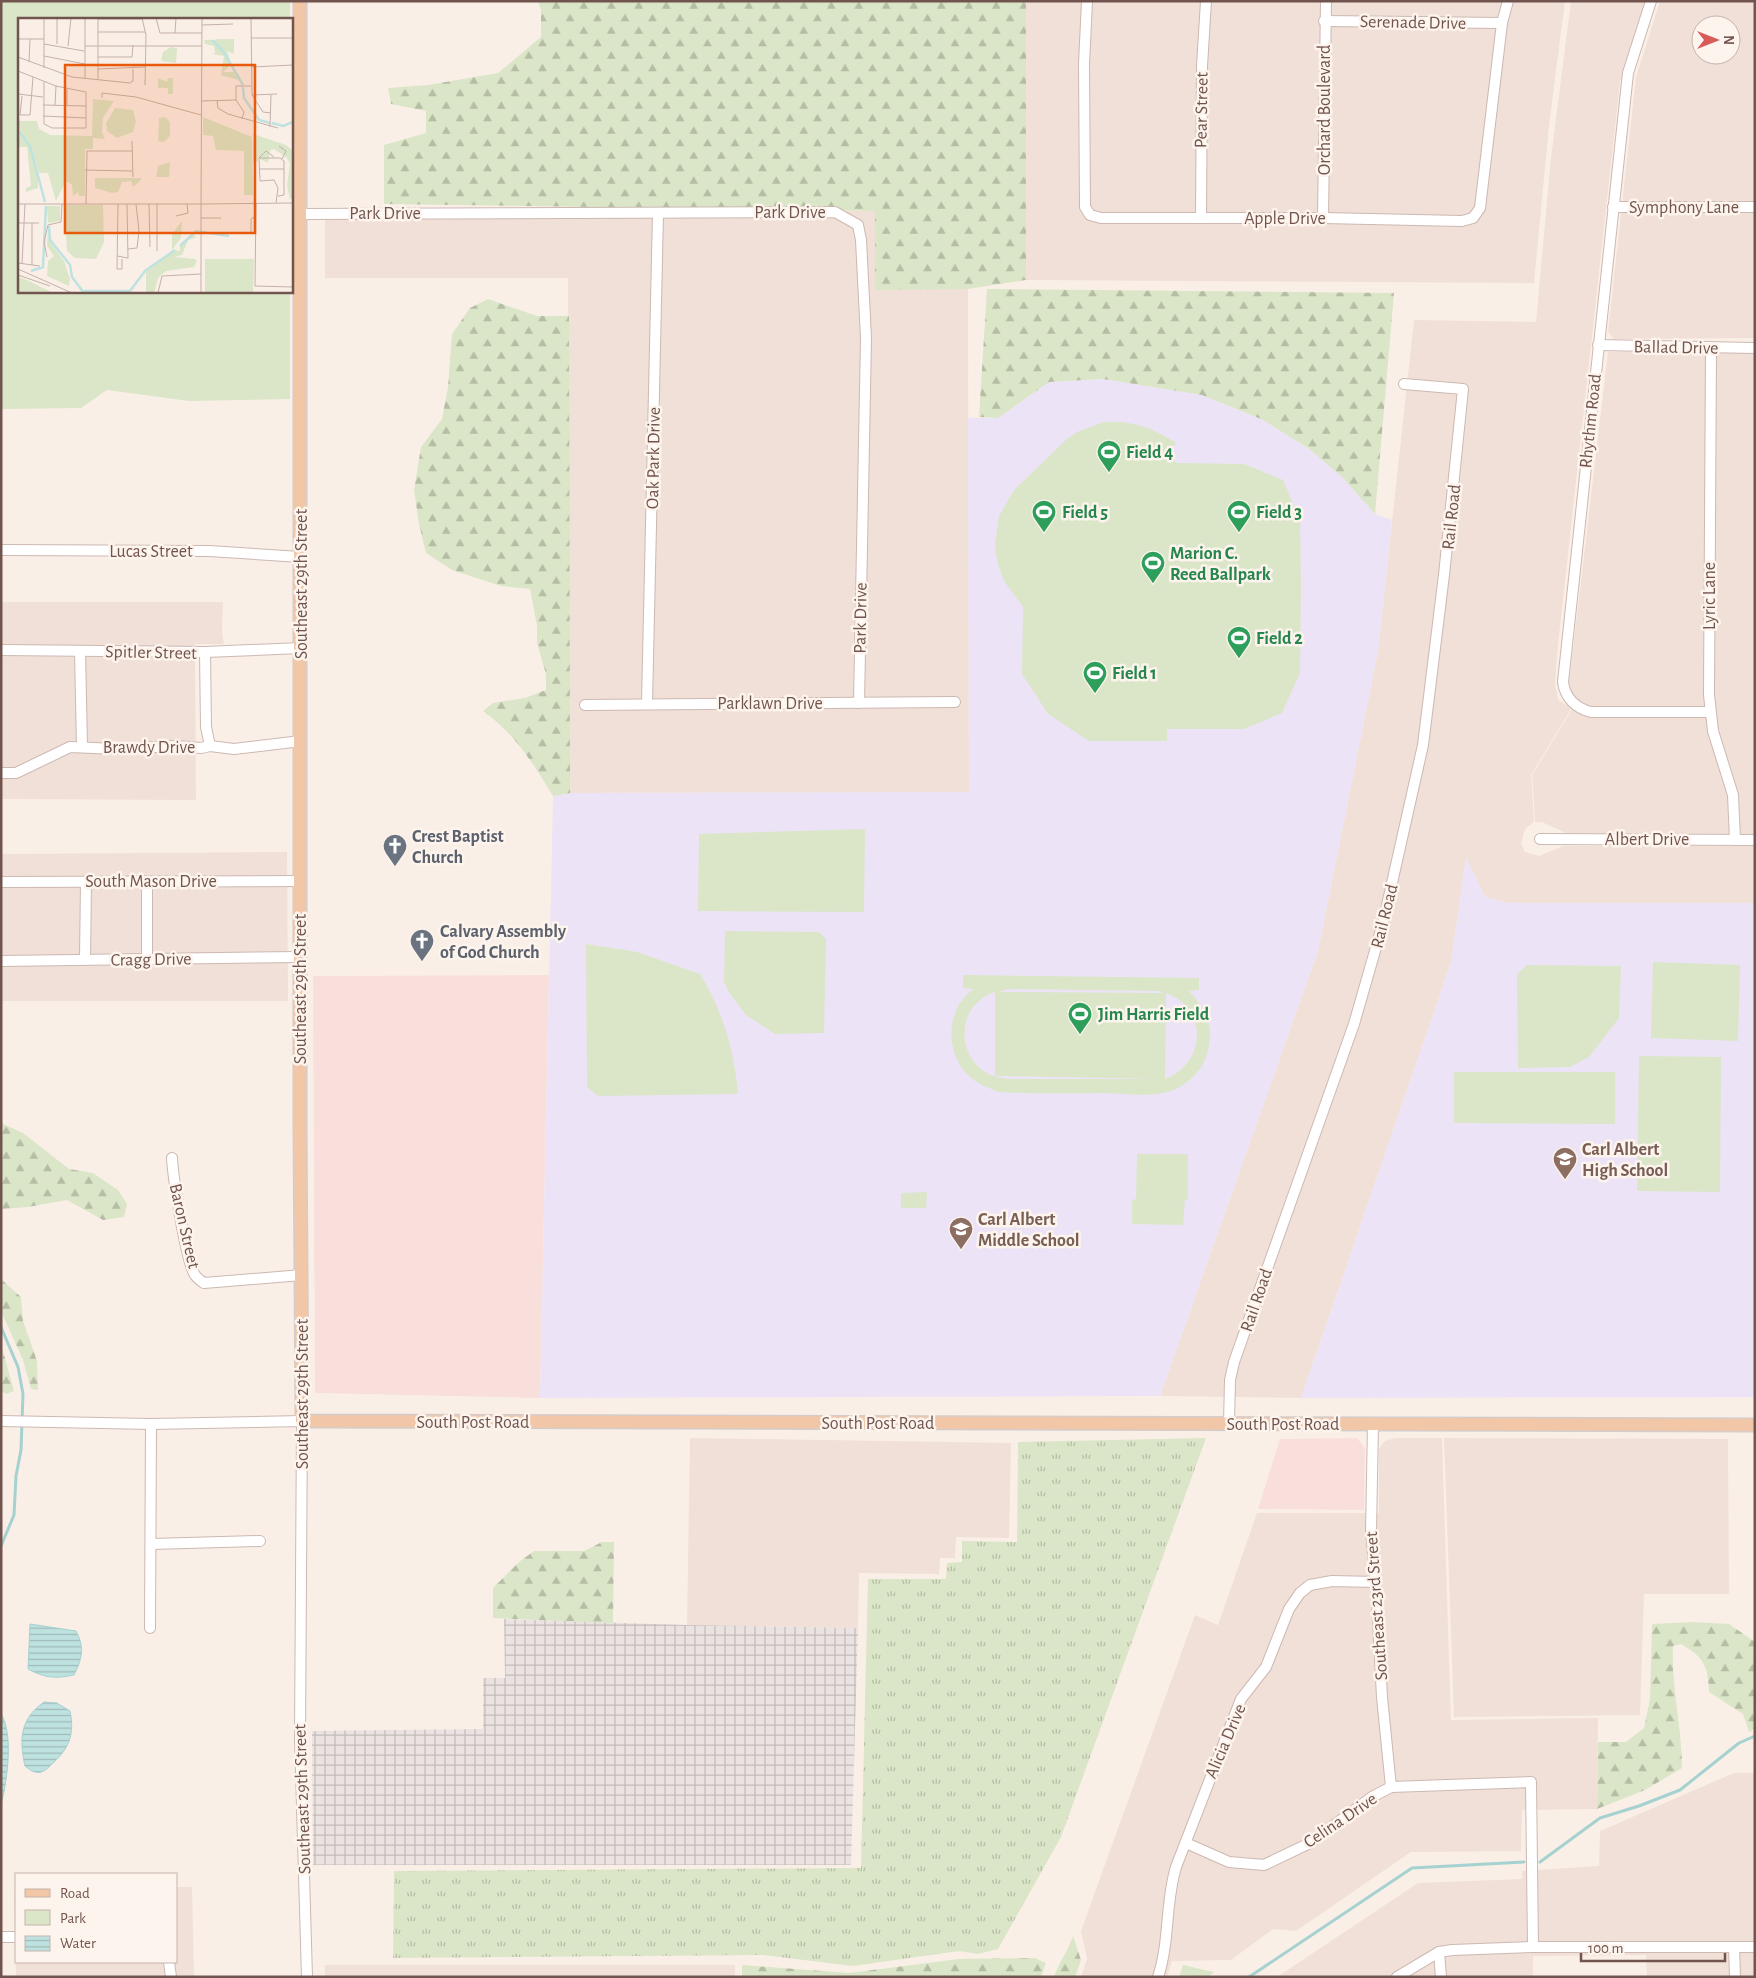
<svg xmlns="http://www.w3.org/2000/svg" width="1756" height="1978" font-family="'Alegreya Sans',sans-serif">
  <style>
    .residential { fill: #f1e0d7; fill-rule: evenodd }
    .commercial { fill: #f9dfdc }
    .industrial { fill: url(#industrial-grid) }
    .education { fill: #ece4f6 }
    .grass { fill: url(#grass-tufts) }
    .forest { fill: url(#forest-firs) }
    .park { fill: #dae6c7; fill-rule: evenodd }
    .water { fill: url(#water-rules); stroke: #a5d2d0 }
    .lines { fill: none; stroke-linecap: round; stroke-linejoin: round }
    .stream { stroke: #a5d2d0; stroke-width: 3 }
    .minor-casing { stroke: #cdb8b2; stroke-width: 12 }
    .major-casing { stroke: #d4ccca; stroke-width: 15 }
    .minor { stroke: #fff; stroke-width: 10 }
    .major { stroke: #f2c7a7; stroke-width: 12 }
    .labels { text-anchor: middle; stroke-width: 5; stroke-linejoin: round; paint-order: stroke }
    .street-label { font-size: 18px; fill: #71544e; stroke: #fdf4ed }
    .leisure-label { font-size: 18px; font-weight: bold; fill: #27864d; stroke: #fdf4ed; text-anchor: start }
    .worship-label { font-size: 18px; font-weight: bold; fill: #5b616d; stroke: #fdf4ed; text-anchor: start }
    .education-label { font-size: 18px; font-weight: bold; fill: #785e54; stroke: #fdf4ed; text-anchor: start }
    .inset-river { fill: none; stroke: #bee2e0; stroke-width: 2.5 }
    .inset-road { fill: none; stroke: #c3b1aa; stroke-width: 1 }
    .view { fill: #e8590c; fill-opacity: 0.15; stroke: #e8590c; stroke-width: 2.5 }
    .inset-edge { fill: none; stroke: #71544e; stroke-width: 2.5 }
  </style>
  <defs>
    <pattern id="industrial-grid" width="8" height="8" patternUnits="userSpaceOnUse" patternTransform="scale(1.25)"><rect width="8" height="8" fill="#ebe3e1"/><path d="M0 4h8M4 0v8" fill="none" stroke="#c3bbb9"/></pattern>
    <pattern id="grass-tufts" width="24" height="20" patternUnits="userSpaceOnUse" patternTransform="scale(1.25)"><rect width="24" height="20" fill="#dae6c7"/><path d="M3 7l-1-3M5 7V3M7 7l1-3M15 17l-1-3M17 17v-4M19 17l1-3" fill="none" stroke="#b5bda4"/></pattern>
    <pattern id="forest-firs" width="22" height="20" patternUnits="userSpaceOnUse" patternTransform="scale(1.25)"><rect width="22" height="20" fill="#dae6c7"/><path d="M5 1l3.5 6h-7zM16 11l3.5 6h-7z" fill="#b5bda4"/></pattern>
    <pattern id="water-rules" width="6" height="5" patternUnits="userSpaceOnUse" patternTransform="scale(1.25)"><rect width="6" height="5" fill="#bee2e0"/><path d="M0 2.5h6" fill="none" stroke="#9fbab8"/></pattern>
  </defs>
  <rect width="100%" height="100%" fill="#faefe7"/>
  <!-- residential -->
  <g class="residential">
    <path d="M1026,1H1565L1549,126L1534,283L1026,280Z"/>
    <path d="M1571,1H1646L1620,82L1558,645L1555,683L1558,700L1570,707V711L1531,775L1534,822L1525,829L1521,844L1525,852L1539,856L1563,846H1755V903H1508L1485,897L1466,858L1451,962L1301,1398L1160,1396L1318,951L1378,651L1414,320L1536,322L1551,158Z"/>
    <path d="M1660,1H1755V338L1619,339H1614L1608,332L1636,77ZM1701,25H1731V55H1701Z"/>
    <path d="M875,211V289H968L969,792L570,793L568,278H325V213Z"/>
    <path d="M1608,352H1755V834L1566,833L1542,822H1535L1532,775L1571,711L1569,683Z"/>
    <path d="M1,602H223L222,633L224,644H195L196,800L1,799Z"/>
    <path d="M287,852L288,1001H1V854Z"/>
    <path d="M690,1438L1011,1443L1009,1538L956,1537L955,1558H940L939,1574L859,1573L858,1628L687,1625Z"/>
    <path d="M1395,1438H1442L1451,1720L1598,1718L1597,1809L1522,1810L1521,1851L1411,1852L1296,1931L1273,1929L1231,1960L1172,1961L1167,1977H1081L1087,1959L1081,1931L1195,1615L1218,1625L1257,1513H1379V1449L1385,1441Z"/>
    <path d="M1444,1438L1728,1439L1729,1594H1644L1640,1715L1454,1717Z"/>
    <path d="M1734,1773H1755V1977H1647L1646,1955L1533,1956V1977H1277L1418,1883L1522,1879V1871L1599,1866L1600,1831Z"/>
    <path d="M176,1887H192L194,1977H16L14,1890H16V1962H176Z"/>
    <rect x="325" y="1965" width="410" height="12"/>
  </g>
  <!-- commercial -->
  <g class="commercial">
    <path d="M549,975L540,1398L315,1393L313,976Z"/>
    <path d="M1357,1438L1365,1448L1364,1510L1258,1509L1280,1439Z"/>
  </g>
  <!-- industrial -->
  <path class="industrial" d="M504,1619L687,1625L858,1628L851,1865H313L312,1731L483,1729V1678H505Z"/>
  <!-- education -->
  <g class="education">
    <path d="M1103,379L1202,395L1261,419L1308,448L1342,477L1375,514L1392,520L1378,651L1318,951L1160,1396L540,1398L553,796L570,793L969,792L968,418H998L1049,382Z"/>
    <path d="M1466,857L1485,897L1508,903H1755V1397L1301,1398L1451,962Z"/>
  </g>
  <!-- grass -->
  <path class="grass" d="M1206,1438L1061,1837L998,1949L978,1954L959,1951L853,1966L763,1955L393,1958L394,1871L861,1868L868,1579H946L947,1563L962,1562V1541L1017,1542L1018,1442Z"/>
  <!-- forest -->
  <g class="forest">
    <path d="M538,1H1026V280L968,289L875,290V211L384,204V145L426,133V111L391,104L388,88L428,85L498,73L541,37V10Z"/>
    <path d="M987,289L1394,293L1375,514L1342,477L1308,448L1261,419L1202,395L1103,379L1049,382L998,418L979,417Z"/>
    <path d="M488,299L537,316H569L570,793L553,796C533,763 514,733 483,711L493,703L525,698L546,690V674L537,643V626L530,589L501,586L452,570L426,553L419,524L414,490L421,447L442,419L448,387L452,334L470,308Z"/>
    <path d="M1,1123L23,1133L69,1169L93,1173L118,1190L127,1204L124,1217L103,1220L67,1200L28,1207L1,1209Z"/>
    <path d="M1,1279L21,1297L23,1321L37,1361L38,1390L31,1389L23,1360L1,1311Z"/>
    <path d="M1,1344L14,1391L6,1394L1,1391Z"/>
    <path d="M602,1542H614L613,1623L493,1618V1588L519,1562L534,1551H584Z"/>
    <path d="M1693,1622L1729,1624L1755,1642V1729L1749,1732L1743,1714L1709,1692C1708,1666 1704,1657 1681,1644L1673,1646C1671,1687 1682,1727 1682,1768L1645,1790L1597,1809L1598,1742H1626L1644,1728L1650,1699L1652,1624Z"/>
    <path d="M1073,1936L1081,1960L1075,1977H1054C1059,1962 1068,1951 1073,1936Z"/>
    <path d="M1035,1958L1046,1963L1041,1977H742V1965L849,1973L959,1959Z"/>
  </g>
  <!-- park -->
  <g class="park">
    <path d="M1,1H290V19H19V291H290V399L189,401L107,390L81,408L1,409Z"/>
    <path d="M1104,422C1132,420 1153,428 1176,443L1167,456L1177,463L1244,464L1283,480L1300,520L1301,586L1300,673L1282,713L1244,729H1167V741H1089L1048,714L1022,674L1023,607L1004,581L998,565L995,546L999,516L1014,490L1068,438L1077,432Z"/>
    <path d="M865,829L864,912L698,911L699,834Z"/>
    <path d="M725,931L819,932L826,939L824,1033L775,1034L746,1015L730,994L724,982Z"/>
    <path d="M586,944L637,952L700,974C723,1011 734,1051 738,1094L598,1096L587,1087Z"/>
    <path d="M1653,962L1740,965L1738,1041L1651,1038Z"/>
    <path d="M1527,965L1621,966L1619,1018L1589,1057L1570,1067L1518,1068L1517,974Z"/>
    <path d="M963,975L1199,978V990L1189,991C1204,1007 1213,1023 1209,1046C1206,1068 1188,1086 1168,1092C1149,1097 1126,1094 1107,1093C1071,1093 1035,1094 999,1092C986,1087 975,1083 966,1073C944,1049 947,1007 974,989L963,988ZM1008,989L1159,991L1163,993L998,992ZM995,992V1076H994C955,1062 954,1005 995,992ZM1166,993C1209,1009 1206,1063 1165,1079ZM996,1077L997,1076L1162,1079H1008Z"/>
    <path d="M1639,1056L1721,1057L1720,1192L1637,1191Z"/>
    <path d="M1454,1072H1615V1124L1454,1123Z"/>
    <path d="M1137,1154H1188V1200H1181L1185,1201L1183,1225L1132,1224V1200L1136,1199Z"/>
    <path d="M927,1192L926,1208H901V1193Z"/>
    <path d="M1183,1965L1214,1972L1208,1977H1179Z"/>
  </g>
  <!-- water -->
  <g class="water">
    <path d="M30,1624L76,1631C85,1648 82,1659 74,1675C56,1679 44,1678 28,1669Z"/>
    <path d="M44,1702L57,1703L70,1711C75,1734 69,1749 52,1764C47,1769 42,1774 35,1772C32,1772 28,1768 25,1766C19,1739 20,1719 44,1702Z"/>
    <path d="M1,1714C14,1734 7,1782 1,1805Z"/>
  </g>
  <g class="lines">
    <!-- stream -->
    <g class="stream">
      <path d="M1,1327L18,1367L23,1394L21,1450L16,1476L14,1515L1,1546"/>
      <path d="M1540,1862L1600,1818L1639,1806L1680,1790L1739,1743L1755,1736"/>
      <path d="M1249,1977L1412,1868L1524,1862"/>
    </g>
    <defs>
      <g id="minor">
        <path d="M1087,1L1084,64L1085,207L1090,215L1101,218H1323L1462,221L1473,218L1480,208L1502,23L1508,1"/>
        <path d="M1651,1L1628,73L1563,682C1565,698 1576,708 1591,712H1710"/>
        <path d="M1324,21L1502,23"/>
        <path d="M1613,207H1755"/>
        <path d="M300,214L835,212L858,225L861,240L866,338L859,703"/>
        <path d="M1201,218L1202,66L1206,1"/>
        <path d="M1323,218L1326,1"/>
        <path d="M1598,345L1755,348"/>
        <path d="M1711,349L1709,695L1713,731L1733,795L1735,840"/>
        <path d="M1,550L209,551L300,557"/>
        <path d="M1,650L205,652L301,648"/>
        <path d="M80,651L82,747"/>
        <path d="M205,652L206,727L210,746"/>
        <path d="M647,703L658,213"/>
        <path d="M585,705L955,702"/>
        <path d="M1,773H16L70,747L117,749L176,746L201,748L210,746L234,749L301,741"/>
        <path d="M1540,839L1755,840"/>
        <path d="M1,882L301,881"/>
        <path d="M147,958V881"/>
        <path d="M85,960L86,881"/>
        <path d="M1,961L300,957"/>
        <path d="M172,1158C173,1177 186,1262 195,1275C197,1278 201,1281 204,1283L302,1275"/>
        <path d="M1,1421L151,1424L302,1421L300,1738L307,1977"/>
        <path d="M1229,1424L1230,1380L1234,1362L1354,1024L1383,923L1423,745L1444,575L1463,389L1404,384"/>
        <path d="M1373,1424L1371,1532L1376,1582L1382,1697L1391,1787"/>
        <path d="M151,1544L260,1541"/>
        <path d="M150,1628L151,1424"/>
        <path d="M1186,1843L1229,1862L1264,1865L1310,1843L1372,1797L1391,1787L1531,1782L1533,1947"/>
        <path d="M1,1937H16"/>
        <path d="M1734,1947L1735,1977"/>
        <path d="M1439,1952L1441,1977"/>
        <path d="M169,1962L171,1977"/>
        <path d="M1158,1977C1170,1941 1165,1903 1176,1867L1241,1699L1266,1667L1289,1609L1300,1593L1310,1585L1332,1581L1376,1582"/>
        <path d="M1397,1977L1439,1952L1452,1950L1533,1947H1755"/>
      </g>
      <path id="major" d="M300,1V1128L302,1421L1755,1425"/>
    </defs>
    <!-- minor casing -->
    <use href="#minor" class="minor-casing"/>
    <!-- major casing -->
    <use href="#major" class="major-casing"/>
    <!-- minor -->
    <use href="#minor" class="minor"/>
    <!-- major -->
    <use href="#major" class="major"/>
  </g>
  <!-- icons -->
  <defs>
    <symbol id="stadium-pin" viewBox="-11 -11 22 30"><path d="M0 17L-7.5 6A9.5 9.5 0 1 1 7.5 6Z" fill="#2e9e5b" stroke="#fdf4ed"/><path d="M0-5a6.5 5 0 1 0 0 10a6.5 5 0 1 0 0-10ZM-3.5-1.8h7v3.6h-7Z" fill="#fff"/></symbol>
    <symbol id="church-pin" viewBox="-11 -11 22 30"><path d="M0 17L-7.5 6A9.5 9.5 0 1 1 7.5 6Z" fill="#6b7280" stroke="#fdf4ed"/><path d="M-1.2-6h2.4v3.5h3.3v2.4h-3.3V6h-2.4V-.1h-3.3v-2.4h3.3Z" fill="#fff"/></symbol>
    <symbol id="school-pin" viewBox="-11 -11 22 30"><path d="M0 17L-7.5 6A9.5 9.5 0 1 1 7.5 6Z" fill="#8d6e63" stroke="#fdf4ed"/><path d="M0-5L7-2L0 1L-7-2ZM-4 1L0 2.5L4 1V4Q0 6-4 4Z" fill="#fff"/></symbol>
  </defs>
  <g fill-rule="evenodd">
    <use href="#stadium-pin" x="1095" y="438" width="28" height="38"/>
    <use href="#stadium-pin" x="1030" y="498" width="28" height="38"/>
    <use href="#stadium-pin" x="1225" y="498" width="28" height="38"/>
    <use href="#stadium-pin" x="1139" y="549" width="28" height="38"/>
    <use href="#stadium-pin" x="1225" y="624" width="28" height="38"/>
    <use href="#stadium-pin" x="1081" y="659" width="28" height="38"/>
    <use href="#church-pin" x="381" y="832" width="28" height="38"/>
    <use href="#church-pin" x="408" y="927" width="28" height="38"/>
    <use href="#stadium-pin" x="1066" y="1000" width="28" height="38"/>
    <use href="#school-pin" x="1551" y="1145" width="28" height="38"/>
    <use href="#school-pin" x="947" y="1215" width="28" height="38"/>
  </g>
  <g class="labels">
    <!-- street labels -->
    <g class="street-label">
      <text transform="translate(1413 22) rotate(1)" y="6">Serenade Drive</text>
      <text transform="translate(1201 110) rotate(-89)" y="6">Pear Street</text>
      <text transform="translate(1324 110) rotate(-90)" y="6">Orchard Boulevard</text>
      <text x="1684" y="213">Symphony Lane</text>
      <text x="790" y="218">Park Drive</text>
      <text x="385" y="219">Park Drive</text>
      <text x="1285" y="224">Apple Drive</text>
      <text transform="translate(1676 347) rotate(1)" y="6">Ballad Drive</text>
      <text transform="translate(1590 421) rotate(-84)" y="6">Rhythm Road</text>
      <text transform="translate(653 458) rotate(-89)" y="6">Oak Park Drive</text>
      <text transform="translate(1451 517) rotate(-84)" y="6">Rail Road</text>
      <text x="151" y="557">Lucas Street</text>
      <text transform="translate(301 584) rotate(-90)" y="6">Southeast 29th Street</text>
      <text transform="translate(1709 596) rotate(-90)" y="6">Lyric Lane</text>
      <text transform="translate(860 618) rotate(-89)" y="6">Park Drive</text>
      <text transform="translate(151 652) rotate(1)" y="6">Spitler Street</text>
      <text x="770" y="709">Parklawn Drive</text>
      <text x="149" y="753">Brawdy Drive</text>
      <text x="1647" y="845">Albert Drive</text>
      <text x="151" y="887">South Mason Drive</text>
      <text transform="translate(1384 916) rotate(-76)" y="6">Rail Road</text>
      <text transform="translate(151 959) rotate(-1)" y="6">Cragg Drive</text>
      <text transform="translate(300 989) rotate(-90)" y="6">Southeast 29th Street</text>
      <text transform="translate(185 1226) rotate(77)" y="6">Baron Street</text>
      <text transform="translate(1256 1300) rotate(-71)" y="6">Rail Road</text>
      <text transform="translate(302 1394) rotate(-90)" y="6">Southeast 29th Street</text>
      <text x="473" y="1428">South Post Road</text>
      <text x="878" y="1429">South Post Road</text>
      <text x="1283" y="1430">South Post Road</text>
      <text transform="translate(1376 1606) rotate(-94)" y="6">Southeast 23rd Street</text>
      <text transform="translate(1225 1741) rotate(-67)" y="6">Alicia Drive</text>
      <text transform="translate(302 1799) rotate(-92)" y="6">Southeast 29th Street</text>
      <text transform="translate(1340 1820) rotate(-34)" y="6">Celina Drive</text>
    </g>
    <!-- leisure labels -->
    <g class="leisure-label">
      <text x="1126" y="458">Field 4</text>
      <text x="1062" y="518">Field 5</text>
      <text x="1256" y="518">Field 3</text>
      <text x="1170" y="559">Marion C.<tspan x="1170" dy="21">Reed Ballpark</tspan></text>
      <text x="1256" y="644">Field 2</text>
      <text x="1112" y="679">Field 1</text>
      <text x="1098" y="1020">Jim Harris Field</text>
    </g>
    <!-- worship labels -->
    <g class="worship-label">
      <text x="412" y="842">Crest Baptist<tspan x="412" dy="21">Church</tspan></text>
      <text x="440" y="937">Calvary Assembly<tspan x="440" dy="21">of God Church</tspan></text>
    </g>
    <!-- education labels -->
    <g class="education-label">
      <text x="1582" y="1155">Carl Albert<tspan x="1582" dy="21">High School</tspan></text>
      <text x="978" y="1225">Carl Albert<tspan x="978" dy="21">Middle School</tspan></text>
    </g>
  </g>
  <!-- overview -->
  <g transform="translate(18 18)">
    <rect width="275" height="275" fill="#faefe7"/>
    <path d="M185,99L234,119L235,177H226V133L198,132L195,118L185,117Z" fill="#dae6c7"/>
    <path d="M199,21H216V36L209,33L212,42L207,37L213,47L205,54H216L220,62L203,57L206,38L194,36L197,35L196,28L187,26L186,22H193L206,34L195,23ZM75,81L96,83L85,100L84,114L87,121L75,120V131H67V178H61L60,174L55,178L54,167L48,163L38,183L30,155H21L13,128L2,115L0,103H19L21,111L32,117L74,118ZM235,116L268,127L275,133V181H272L269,168L272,145L268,139L256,131L252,132L250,145L240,140V144H235ZM1,117L12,129L20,160V170L8,174V170L13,168L9,129H0ZM77,160H123V162L115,169L113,163L104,164L100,174L94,175L77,170ZM29,188H42V203L30,205ZM164,203L163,220L154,232V216ZM30,212L31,223L46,243L52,261L51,268L29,258L30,243L36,238L29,228ZM180,214L174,217L179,219L170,222L164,237L156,239L177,241L179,243L176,249L148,253L140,260L136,275H128V254L157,232L162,233V228L172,217ZM187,241H236L235,275H187ZM0,259L11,263L35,275H0Z" fill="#dae6c7"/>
    <path d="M153,29L159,30L158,45L143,43L145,34ZM140,60L149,64L150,60H155V76H150V70H140ZM97,90L115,92L118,104L115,114L99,120L89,113L88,105ZM147,99L152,104V118L146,124L140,123L141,100ZM152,144L151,159H138L140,148ZM46,187H85L86,224L78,241L57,240L49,233Z" fill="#dae6c7"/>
    <path class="inset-river" d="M194,22L205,33L225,67M225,69L226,80L241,102L252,105M254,105L265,108L275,104M0,113L12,128L27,184M31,208L32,222L52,247L54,259L66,275M162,228L178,213L211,218M13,253L25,249L28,188M66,273H112L127,253L157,232"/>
    <path class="inset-road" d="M39,0V26M67,0V60M80,0V61M124,0L128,17L127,67M138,0L142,15H184M233,0L234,77L245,94L253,95M80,1H124M184,7L215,6M80,14H127M157,15L158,0M233,20H275M0,21H26M26,26L66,33M50,28L53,0M67,28H184M26,38L67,46M0,39L54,59L112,65L115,63V51M80,39H114L115,27M11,44L12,21M234,49L275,47M26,50V0M80,51L127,49M0,53L38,68L68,74V110H34L26,106V64M0,76L25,79M234,77L259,76M4,78L2,97H12L15,59M84,80V75L118,79L183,97M183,83L218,82M199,83L200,90L210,96L260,110M25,87L68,88M37,87L38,68M49,88V71M25,98L68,100M224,101L226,94L218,82V68H233M252,109L253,77M114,123L115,159M261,128L268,133L264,141M241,140L248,133L256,139M241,151H266M67,152L114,153M238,185L237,268L275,269M258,185L260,170L256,162L242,163L241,140H262L266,143V177L260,178M0,186H183L184,0M68,186L69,133H114M100,186L99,251H104V241M131,186L132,229M139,186V233M158,198L170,195L169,186M183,200H203M0,205H21M233,216V201L238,198M110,231L119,230L121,213L118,186M99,238L110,240L109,186M29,239L26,224L30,207L43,204L44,186M0,245L22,248M4,246L7,186M14,247V205M0,251L54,275M0,257L32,268M140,275L144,258L183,256M183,275V186L275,185"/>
    <path class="view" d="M47,47H237V215H47Z"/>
    <rect width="275" height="275" class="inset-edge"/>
  </g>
  <!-- border -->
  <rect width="1756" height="1978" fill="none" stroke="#71544e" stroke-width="5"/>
  <!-- legend -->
  <rect x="15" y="1873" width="162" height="90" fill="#fdf4ed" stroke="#c5b4ad"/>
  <rect x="25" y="1889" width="25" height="8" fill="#f2c7a7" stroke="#c5b4ad"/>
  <text x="60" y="1898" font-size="15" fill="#71544e">Road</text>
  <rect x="25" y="1910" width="25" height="15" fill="#dae6c7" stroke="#c5b4ad"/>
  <text x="60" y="1923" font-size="15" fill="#71544e">Park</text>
  <rect x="25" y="1936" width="25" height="15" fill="url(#water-rules)" stroke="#c5b4ad"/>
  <text x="60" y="1948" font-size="15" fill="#71544e">Water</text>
  <!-- north arrow -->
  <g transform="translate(1716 40) rotate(90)"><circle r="24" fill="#fdf4ed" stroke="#c5b4ad"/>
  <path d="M0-4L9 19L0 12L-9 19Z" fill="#d75c59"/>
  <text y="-8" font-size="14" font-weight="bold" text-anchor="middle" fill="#71544e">N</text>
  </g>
  <!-- scale -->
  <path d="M1581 1953v8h144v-8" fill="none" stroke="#71544e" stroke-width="2.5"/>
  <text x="1588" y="1953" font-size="15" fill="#71544e" stroke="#fdf4ed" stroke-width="4" paint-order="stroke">100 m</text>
</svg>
